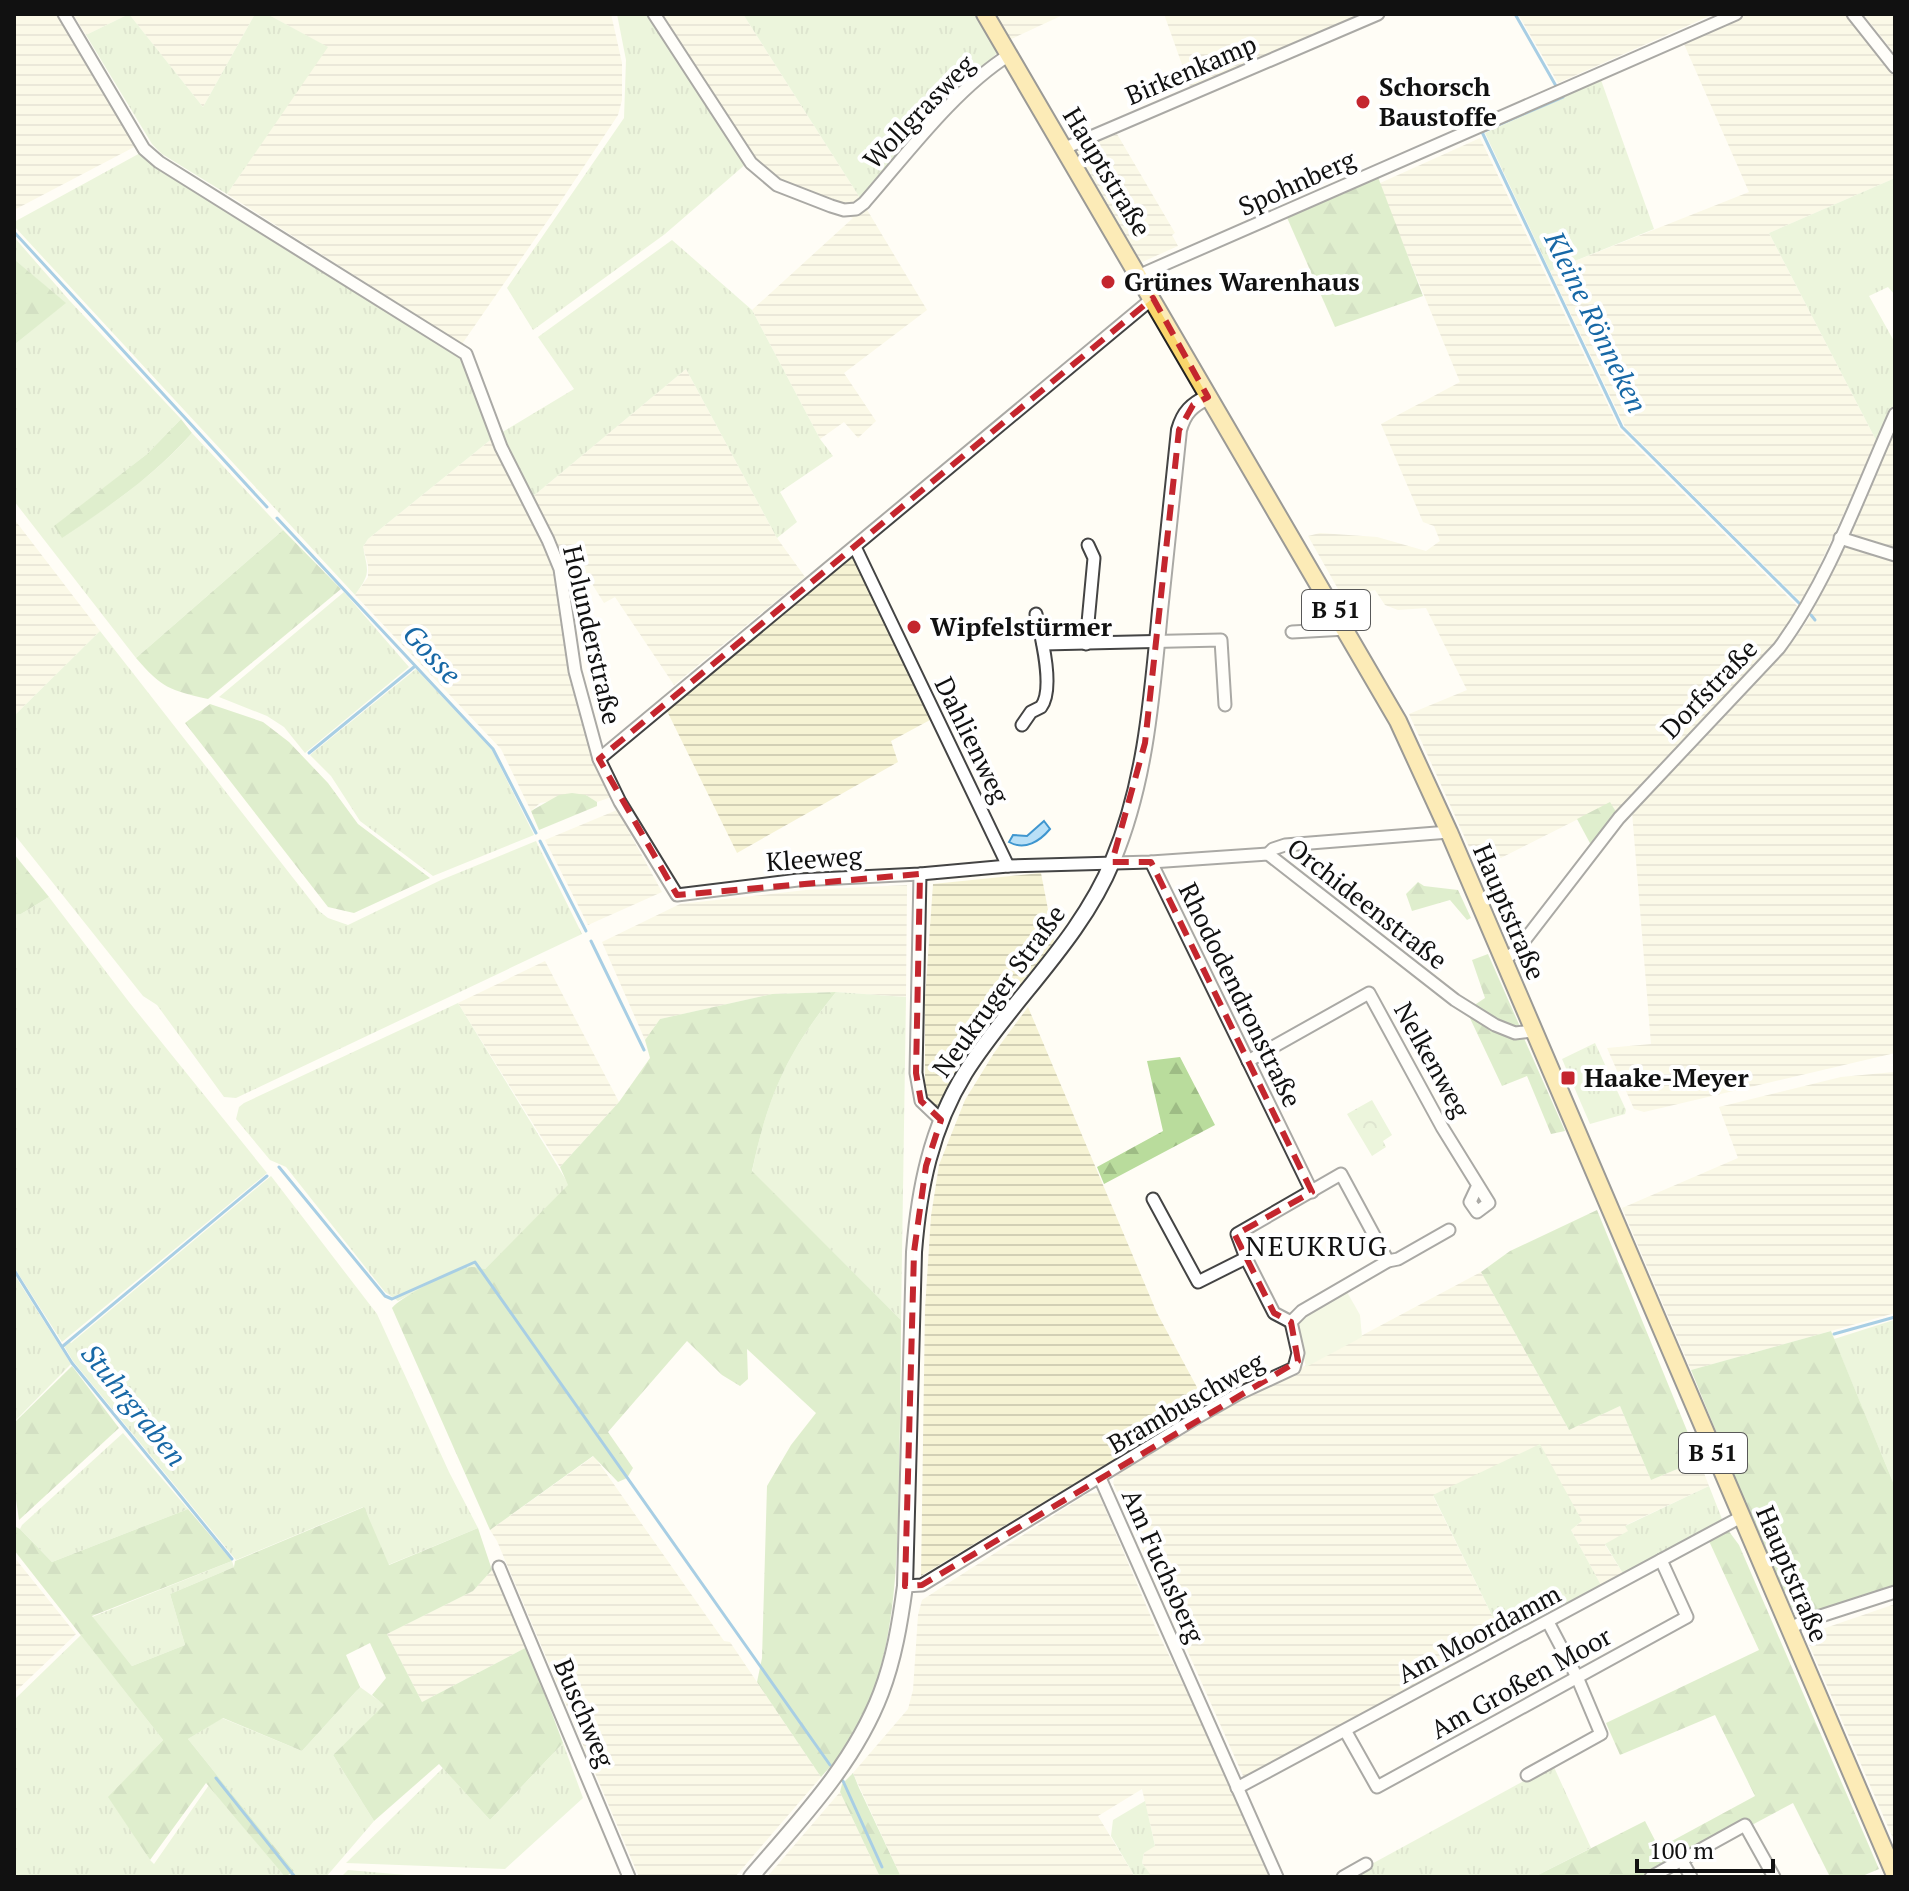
<svg xmlns="http://www.w3.org/2000/svg" width="1909" height="1891" font-family="'PT Serif',serif">
  <style>
    .farmland { fill: url(#farmland-rules) }
    .grass { fill: url(#grass-tufts) }
    .forest { fill: url(#forest-firs) }
    .park { fill: url(#park-crowns) }
    .pitch { fill: #e6f2cf }
    .water { fill: #b9e0f7; stroke: #3f96cf; stroke-width: 2 }
    .lines { fill: none; stroke-linecap: round; stroke-linejoin: round }
    .stream { stroke: #3f96cf; stroke-width: 3 }
    .minor-casing { stroke: #444; stroke-width: 15 }
    .tertiary-casing { stroke: #444; stroke-width: 18 }
    .primary-casing { stroke: #222; stroke-width: 20 }
    .minor { stroke: #fff; stroke-width: 11 }
    .tertiary { stroke: #fff; stroke-width: 14 }
    .primary { stroke: #f9d66b; stroke-width: 16 }
    .marked { fill: none; stroke: #c4262e; stroke-width: 6; stroke-dasharray: 16 10; stroke-linejoin: round }
    .poi-dot { fill: #c4262e; stroke: #fff; stroke-width: 3 }
    .labels { text-anchor: middle; stroke-width: 8; stroke-linejoin: round; paint-order: stroke }
    .shield { fill: #fff; stroke: #585858; stroke-width: 2 }
    .shield-label { font-size: 24px; font-weight: bold; fill: #111 }
    .street-label { font-size: 26px; fill: #111; stroke: #fff }
    .poi-label { font-size: 26px; font-weight: bold; fill: #111; stroke: #fff; text-anchor: start }
    .water-label { font-size: 28px; font-style: italic; fill: #1768a6; stroke: #fff }
    .neighbourhood-label { font-size: 28px; letter-spacing: 2px; fill: #111; stroke: #fff }
  </style>
  <defs>
    <pattern id="farmland-rules" width="6" height="5" patternUnits="userSpaceOnUse" patternTransform="scale(2)"><rect width="6" height="5" fill="#f6f3d4"/><path d="M0 2.5h6" fill="none" stroke="#d2cfb5"/></pattern>
    <pattern id="grass-tufts" width="24" height="20" patternUnits="userSpaceOnUse" patternTransform="scale(2)"><rect width="24" height="20" fill="#d5ebbd"/><path d="M3 7l-1-3M5 7V3M7 7l1-3M15 17l-1-3M17 17v-4M19 17l1-3" fill="none" stroke="#b6c8a1"/></pattern>
    <pattern id="forest-firs" width="22" height="20" patternUnits="userSpaceOnUse" patternTransform="scale(2)"><rect width="22" height="20" fill="#b9dc9c"/><path d="M5 1l3.5 6h-7zM16 11l3.5 6h-7z" fill="#9ebc85"/></pattern>
    <pattern id="park-crowns" width="20" height="18" patternUnits="userSpaceOnUse" patternTransform="scale(2)"><rect width="20" height="18" fill="#d5ebbd"/><path d="M2 6a3 3 0 1 1 6 0M12 15a3 3 0 1 1 6 0" fill="none" stroke="#b6c8a1"/></pattern>
  </defs>
  <rect width="100%" height="100%" fill="#fffdf5"/>
  <!-- farmland -->
  <g class="farmland">
    <path d="M14,14H58L138,145L14,210Z"/>
    <path d="M73,14H255L203,107L129,14L86,35Z"/>
    <path d="M267,14H611L622,63V100L618,115L555,210L462,344L227,194L327,47Z"/>
    <path d="M658,14H743L860,198L927,310L844,373L876,421L858,438L844,422L820,439L752,310L853,218L825,209L747,163Z"/>
    <path d="M991,14H1065L1007,41Z"/>
    <path d="M1164,14H1364L1190,87Z"/>
    <path d="M1518,14H1714L1558,83Z"/>
    <path d="M1749,14H1846L1895,77V178L1769,233L1877,442L1802,603L1625,427L1550,271L1749,192L1684,44Z"/>
    <path d="M1863,14H1895V54Z"/>
    <path d="M1117,134L1175,233L1172,235L1178,246L1140,263L1073,151Z"/>
    <path d="M1480,138L1620,430L1799,608L1783,635L1618,815L1610,803L1479,869L1409,714L1467,690L1426,608L1398,610L1385,605L1375,590L1342,596L1308,536L1320,533L1377,537L1426,551L1440,541L1434,526L1423,522L1381,424L1460,382L1378,184Z"/>
    <path d="M686,369L777,538L805,577L674,685L615,597L604,603L584,571L570,578L561,553L531,498Z"/>
    <path d="M1895,429V551L1856,538L1852,532V526Z"/>
    <path d="M494,437L556,567L571,666L614,796L597,802L586,795L540,803L531,811L501,749L355,595L368,577V565L363,547L368,539Z"/>
    <path d="M14,519L100,631L14,716Z"/>
    <path d="M1842,547H1851L1895,561V1053L1644,1112L1634,1109L1607,1048L1651,1044L1632,812L1786,651L1810,617Z"/>
    <path d="M853,556L930,720L891,741L898,762L737,853L667,711Z"/>
    <path d="M617,810L662,892L588,925L545,840Z"/>
    <path d="M1041,873L1055,946L939,1111L925,1100V999L933,884Z"/>
    <path d="M907,885L906,997L836,992L772,994L660,1019L645,1040L602,942L680,904L806,890Z"/>
    <path d="M545,961L619,1102L560,1167L458,1003Z"/>
    <path d="M1028,1007L1157,1313L1206,1404L921,1576L925,1309L931,1216L939,1165L965,1100L994,1053Z"/>
    <path d="M1894,1072L1895,1313L1691,1370L1622,1208L1738,1158L1719,1107L1841,1077Z"/>
    <path d="M1481,1272L1569,1430L1620,1406L1651,1480L1699,1460L1709,1486L1626,1525L1629,1531L1605,1545L1624,1575L1602,1587L1571,1530L1582,1521L1433,1496L1504,1640L1344,1728L1244,1778L1113,1483L1115,1476L1241,1400Z"/>
    <path d="M594,1456L724,1641L730,1642L821,1777L735,1877H639L497,1541L490,1530Z"/>
    <path d="M1098,1492L1157,1631L1213,1744L1271,1877H1146L1149,1874L1142,1863L1144,1853L1155,1845L1142,1789L1098,1816L1135,1877H901L853,1773L908,1709L913,1690L918,1615L922,1600L1087,1494Z"/>
    <path d="M14,1557L76,1634L14,1693Z"/>
    <path d="M492,1570L527,1647L422,1702L387,1634L473,1591Z"/>
    <path d="M1895,1604V1843L1805,1635Z"/>
    <path d="M840,1792L880,1877H767Z"/>
  </g>
  <!-- grass -->
  <g class="grass">
    <path d="M129,14L203,107L255,14H267L328,47L227,194L162,154L152,144L86,35Z"/>
    <path d="M617,14H652L747,163L665,234L533,330L507,288L624,118L626,60Z"/>
    <path d="M743,14H974L997,53L960,89L860,198Z"/>
    <path d="M1601,80L1654,229L1550,271L1485,133Z"/>
    <path d="M142,152L463,358L494,437L368,539L363,547C368,572 371,573 355,595L14,226V222Z"/>
    <path d="M1895,178V295L1888,287L1869,296L1895,343V403L1877,442L1769,233Z"/>
    <path d="M14,237L69,300L181,419L147,454L55,526L62,537C109,507 155,475 192,433L283,530L136,658L14,501V345L65,303L14,259Z"/>
    <path d="M672,240L752,310L820,439L833,456L780,492L797,522L777,538L686,369L531,498L501,433L574,389L538,337Z"/>
    <path d="M344,592L409,667L305,753L284,727L267,716L219,697Z"/>
    <path d="M100,631L319,911L328,918L348,925L441,880L536,841L582,934L236,1098L224,1097L157,1005L143,996L14,834V716Z"/>
    <path d="M416,669L492,750L534,835L433,876L360,821L331,776L310,755Z"/>
    <path d="M49,897L129,1002L267,1173L62,1342L14,1267V915L21,914Z"/>
    <path d="M836,992L906,997L901,1320L752,1172C767,1097 787,1052 836,992Z"/>
    <path d="M458,1003L569,1185L484,1270L437,1280L398,1301L385,1292L286,1167L270,1160L236,1119L239,1107L244,1103Z"/>
    <path d="M1595,1043L1626,1110L1625,1114L1590,1124L1562,1059Z"/>
    <path d="M271,1176L377,1314L449,1472L478,1528L388,1565L363,1507L236,1560L73,1361L64,1346L70,1342L71,1343Z"/>
    <path d="M14,1274L71,1364L14,1422Z"/>
    <path d="M1894,1320L1895,1322V1487L1834,1339Z"/>
    <path d="M123,1433L188,1509L52,1562L20,1529L22,1525Z"/>
    <path d="M1540,1444L1582,1521L1571,1530L1602,1587L1504,1640L1433,1495Z"/>
    <path d="M1709,1486L1722,1519L1715,1526L1624,1575L1605,1544L1628,1531L1625,1526Z"/>
    <path d="M232,1561L234,1567L170,1594L185,1645L132,1666L92,1617Z"/>
    <path d="M81,1635L163,1740L109,1797L150,1860L154,1864L209,1785L285,1877H14V1700Z"/>
    <path d="M360,1687L385,1705L333,1755L374,1821L326,1877H287L294,1871L188,1739L222,1718L302,1751Z"/>
    <path d="M563,1743L583,1798L505,1869L346,1863L443,1768L490,1820Z"/>
    <path d="M1553,1765L1591,1848L1534,1877H1359L1357,1872Z"/>
    <path d="M1145,1801L1155,1846L1144,1853L1142,1863L1150,1874L1146,1877H1135L1111,1836L1113,1820Z"/>
    <path d="M348,1870L429,1877H341Z"/>
  </g>
  <!-- forest -->
  <g class="forest">
    <path d="M1378,177L1423,296L1335,327L1285,213Z"/>
    <path d="M14,259L66,303L14,345Z"/>
    <path d="M181,419L192,433C155,475 109,507 62,538L54,526L147,454Z"/>
    <path d="M283,530L341,589L208,699C169,690 162,688 136,658Z"/>
    <path d="M210,704L263,722L289,742L328,783L358,824L430,878L354,913L328,907L185,723Z"/>
    <path d="M572,793L586,795L597,802V806L539,830L531,811L559,795Z"/>
    <path d="M1610,802L1618,815L1591,845L1577,819Z"/>
    <path d="M14,854L49,897L21,914L14,915Z"/>
    <path d="M1418,882L1424,886L1458,890L1471,918L1467,920L1450,900L1412,911L1406,894Z"/>
    <path d="M1488,954L1521,1029L1495,1023L1473,1006L1485,998L1472,960Z"/>
    <path d="M836,992C787,1052 768,1096 752,1171L901,1320C901,1371 900,1422 899,1472C897,1573 898,1700 821,1777L757,1682L762,1658L767,1486L791,1445L816,1413L747,1349L748,1379L740,1386L722,1375L687,1341L608,1432L633,1468L627,1478L618,1482L593,1456L490,1530L392,1308C402,1296 455,1268 472,1267C476,1267 480,1269 485,1269L568,1185L560,1167L619,1102L650,1058L645,1040L660,1019L772,994Z"/>
    <path d="M1468,1014L1497,1033L1523,1036L1565,1131L1551,1134L1527,1076L1502,1086Z"/>
    <path d="M1180,1057L1215,1125L1104,1184L1097,1167L1163,1131L1147,1061Z"/>
    <path d="M1597,1210L1699,1460L1651,1480L1620,1406L1569,1430L1481,1272L1510,1251Z"/>
    <path d="M1831,1331L1895,1487V1585L1796,1617L1755,1527L1691,1370Z"/>
    <path d="M72,1366L119,1428L19,1520L14,1486V1423Z"/>
    <path d="M364,1507L389,1565L478,1528L492,1570L473,1591L387,1634L422,1702L527,1647L563,1743L490,1820L439,1764L374,1821L333,1755L384,1705L372,1695L386,1678L370,1643L346,1655L360,1687L302,1751L223,1718L188,1739L294,1871L285,1877L206,1783L150,1860L108,1797L163,1740L14,1550V1526L20,1529L52,1562L188,1509L232,1561L92,1616L132,1666L185,1645L170,1594L234,1567L235,1561Z"/>
    <path d="M1728,1530L1739,1545L1879,1869L1860,1877H1830L1793,1803L1750,1826L1745,1819L1641,1877H1534L1645,1821L1659,1848L1755,1796L1715,1715L1620,1755L1606,1723L1759,1650L1709,1541Z"/>
    <path d="M853,1773L859,1788L901,1877H880L840,1792L842,1784Z"/>
  </g>
  <!-- park -->
  <path class="park" d="M1372,1100L1392,1135L1383,1141L1386,1147L1372,1156L1347,1114Z"/>
  <!-- pitch -->
  <path class="pitch" d="M1347,1292L1360,1315L1362,1337L1306,1367L1297,1328L1300,1317Z"/>
  <!-- water -->
  <path class="water" d="M1044,821L1050,829C1040,841 1025,851 1009,842L1013,835L1027,836Z"/>
  <g class="lines">
    <!-- stream -->
    <g class="stream">
      <path d="M1515,14L1556,86"/>
      <path d="M1563,97L1482,132L1622,427L1800,604"/>
      <path d="M14,232L267,507"/>
      <path d="M277,518L493,749L536,833"/>
      <path d="M1811,615L1815,620"/>
      <path d="M309,753L414,667"/>
      <path d="M540,841L586,931"/>
      <path d="M591,941L644,1050"/>
      <path d="M279,1167L385,1296L392,1299L475,1262L830,1765"/>
      <path d="M14,1270L72,1363L232,1559"/>
      <path d="M1834,1334L1895,1317"/>
      <path d="M63,1346L267,1176"/>
      <path d="M216,1778L295,1877"/>
      <path d="M843,1781L882,1867"/>
    </g>
    <defs>
      <g id="minor">
        <path d="M64,14L144,149L159,162L466,354L501,447L548,540L560,569L575,671L599,759L620,802L677,895L798,880L920,874L1008,866L1151,862L1268,854L1455,1000L1495,1025L1515,1033L1533,1031"/>
        <path d="M654,14L751,163L777,185L831,206L844,210L856,209L864,203C907,154 954,90 1009,55"/>
        <path d="M1853,14L1895,67"/>
        <path d="M1065,148L1378,14"/>
        <path d="M1140,275L1736,14"/>
        <path d="M1840,538L1895,555"/>
        <path d="M855,547L1008,866"/>
        <path d="M1292,632L1346,629"/>
        <path d="M1043,644L1221,640L1225,705"/>
        <path d="M1086,644L1094,558L1088,545"/>
        <path d="M1022,725L1031,712L1041,707C1055,689 1041,635 1036,614"/>
        <path d="M599,759L1153,298"/>
        <path d="M1268,854L1273,849L1285,845L1449,832"/>
        <path d="M1151,862L1312,1192"/>
        <path d="M920,874L916,1073L921,1101L941,1120"/>
        <path d="M1503,961L1517,950L1619,818L1779,648C1830,579 1860,492 1895,414"/>
        <path d="M1248,1061L1369,993L1442,1127L1489,1203L1477,1212L1470,1202L1478,1185"/>
        <path d="M1153,1199L1198,1282L1246,1258"/>
        <path d="M1291,1322L1274,1313L1246,1258L1237,1234L1341,1174L1388,1261"/>
        <path d="M1100,1478L1277,1877"/>
        <path d="M499,1567L629,1877"/>
        <path d="M905,1586L922,1585L1196,1418L1238,1394L1294,1368L1298,1353L1291,1322L1302,1311L1388,1261L1398,1259L1449,1230"/>
        <path d="M1789,1629L1802,1622L1895,1592"/>
        <path d="M1346,1732L1377,1787L1687,1617L1661,1560"/>
        <path d="M1527,1775L1601,1734L1577,1677L1548,1622"/>
        <path d="M1237,1788L1741,1517"/>
        <path d="M1682,1861L1691,1877"/>
        <path d="M1343,1877L1366,1864"/>
        <path d="M1651,1877L1745,1825L1774,1877"/>
      </g>
      <path id="tertiary" d="M751,1877C799,1821 854,1764 881,1693C894,1659 900,1623 905,1586L914,1252C919,1189 931,1128 965,1073C1011,1000 1080,941 1113,860C1146,781 1152,695 1160,611C1166,550 1173,490 1179,430C1184,412 1192,405 1208,397"/>
      <path id="primary" d="M985,14L1398,721L1449,832L1895,1875"/>
    </defs>
    <!-- minor casing -->
    <use href="#minor" class="minor-casing"/>
    <!-- tertiary casing -->
    <use href="#tertiary" class="tertiary-casing"/>
    <!-- primary casing -->
    <use href="#primary" class="primary-casing"/>
    <!-- minor -->
    <use href="#minor" class="minor"/>
    <!-- tertiary -->
    <use href="#tertiary" class="tertiary"/>
    <!-- primary -->
    <use href="#primary" class="primary"/>
  </g>
  <!-- marked area -->
  <path d="M0 0H1909V1891H0ZM1153,298L1208,397L1193,405L1179,430L1145,743L1112,862H1151L1312,1192L1235,1235L1274,1313L1291,1322L1298,1361L922,1585L905,1586L914,1252L926,1166L941,1120L921,1101L916,1073L920,874L677,895L599,759Z" fill="#fffdf5" fill-opacity=".55" fill-rule="evenodd"/>
  <path class="marked" d="M1153,298L1208,397L1193,405L1179,430L1145,743L1112,862H1151L1312,1192L1235,1235L1274,1313L1291,1322L1298,1361L922,1585L905,1586L914,1252L926,1166L941,1120L921,1101L916,1073L920,874L677,895L599,759Z"/>
  <!-- markers -->
  <g class="poi-dot">
    <circle cx="1363" cy="102" r="8"/>
    <circle cx="1108" cy="282" r="8"/>
    <circle cx="914" cy="627" r="8"/>
    <rect x="1560" y="1070" width="16" height="16" rx="4"/>
  </g>
  <g class="labels">
    <!-- shield labels -->
    <g class="shield">
      <rect x="1302" y="590" width="68" height="40" rx="6"/>
      <rect x="1679" y="1433" width="68" height="40" rx="6"/>
    </g>
    <g class="shield-label">
      <text x="1336" y="618">B 51</text>
      <text x="1713" y="1461">B 51</text>
    </g>
    <!-- street labels -->
    <g class="street-label">
      <text transform="translate(1191 70) rotate(-23)" y="9">Birkenkamp</text>
      <text transform="translate(919 112) rotate(-46)" y="9">Wollgrasweg</text>
      <text transform="translate(1107 172) rotate(59)" y="9">Hauptstraße</text>
      <text transform="translate(1297 183) rotate(-24)" y="9">Spohnberg</text>
      <text transform="translate(592 635) rotate(77)" y="9">Holunderstraße</text>
      <text transform="translate(1709 689) rotate(-46)" y="9">Dorfstraße</text>
      <text transform="translate(972 740) rotate(64)" y="9">Dahlienweg</text>
      <text transform="translate(814 859) rotate(-4)" y="9">Kleeweg</text>
      <text transform="translate(1367 904) rotate(38)" y="9">Orchideenstraße</text>
      <text transform="translate(1509 912) rotate(67)" y="9">Hauptstraße</text>
      <text transform="translate(999 991) rotate(-54)" y="9">Neukruger Straße</text>
      <text transform="translate(1240 995) rotate(64)" y="9">Rhododendronstraße</text>
      <text transform="translate(1432 1060) rotate(61)" y="9">Nelkenweg</text>
      <text transform="translate(1186 1403) rotate(-30)" y="9">Brambuschweg</text>
      <text transform="translate(1163 1566) rotate(66)" y="9">Am Fuchsberg</text>
      <text transform="translate(1792 1574) rotate(67)" y="9">Hauptstraße</text>
      <text transform="translate(1479 1634) rotate(-28)" y="9">Am Moordamm</text>
      <text transform="translate(1521 1683) rotate(-29)" y="9">Am Großen Moor</text>
      <text transform="translate(584 1713) rotate(67)" y="9">Buschweg</text>
    </g>
    <!-- poi labels -->
    <g class="poi-label">
      <text x="1379" y="96">Schorsch<tspan x="1379" dy="30">Baustoffe</tspan></text>
      <text x="1124" y="291">Grünes Warenhaus</text>
      <text x="930" y="636">Wipfelstürmer</text>
      <text x="1584" y="1087">Haake-Meyer</text>
    </g>
    <!-- water labels -->
    <g class="water-label">
      <text transform="translate(1596 322) rotate(64)" y="10">Kleine Rönneken</text>
      <text transform="translate(432 654) rotate(47)" y="10">Gosse</text>
      <text transform="translate(134 1405) rotate(51)" y="10">Stuhrgraben</text>
    </g>
    <!-- neighbourhood labels -->
    <g class="neighbourhood-label">
      <text x="1317" y="1256">NEUKRUG</text>
    </g>
  </g>
  <!-- border -->
  <rect width="1909" height="1891" fill="none" stroke="#111111" stroke-width="32"/>
  <!-- scale -->
  <path d="M1637 1859v12h136v-12" fill="none" stroke="#111111" stroke-width="4"/>
  <text x="1649" y="1859" font-size="24" fill="#111111" stroke="#ffffff" stroke-width="6" paint-order="stroke">100 m</text>
</svg>
